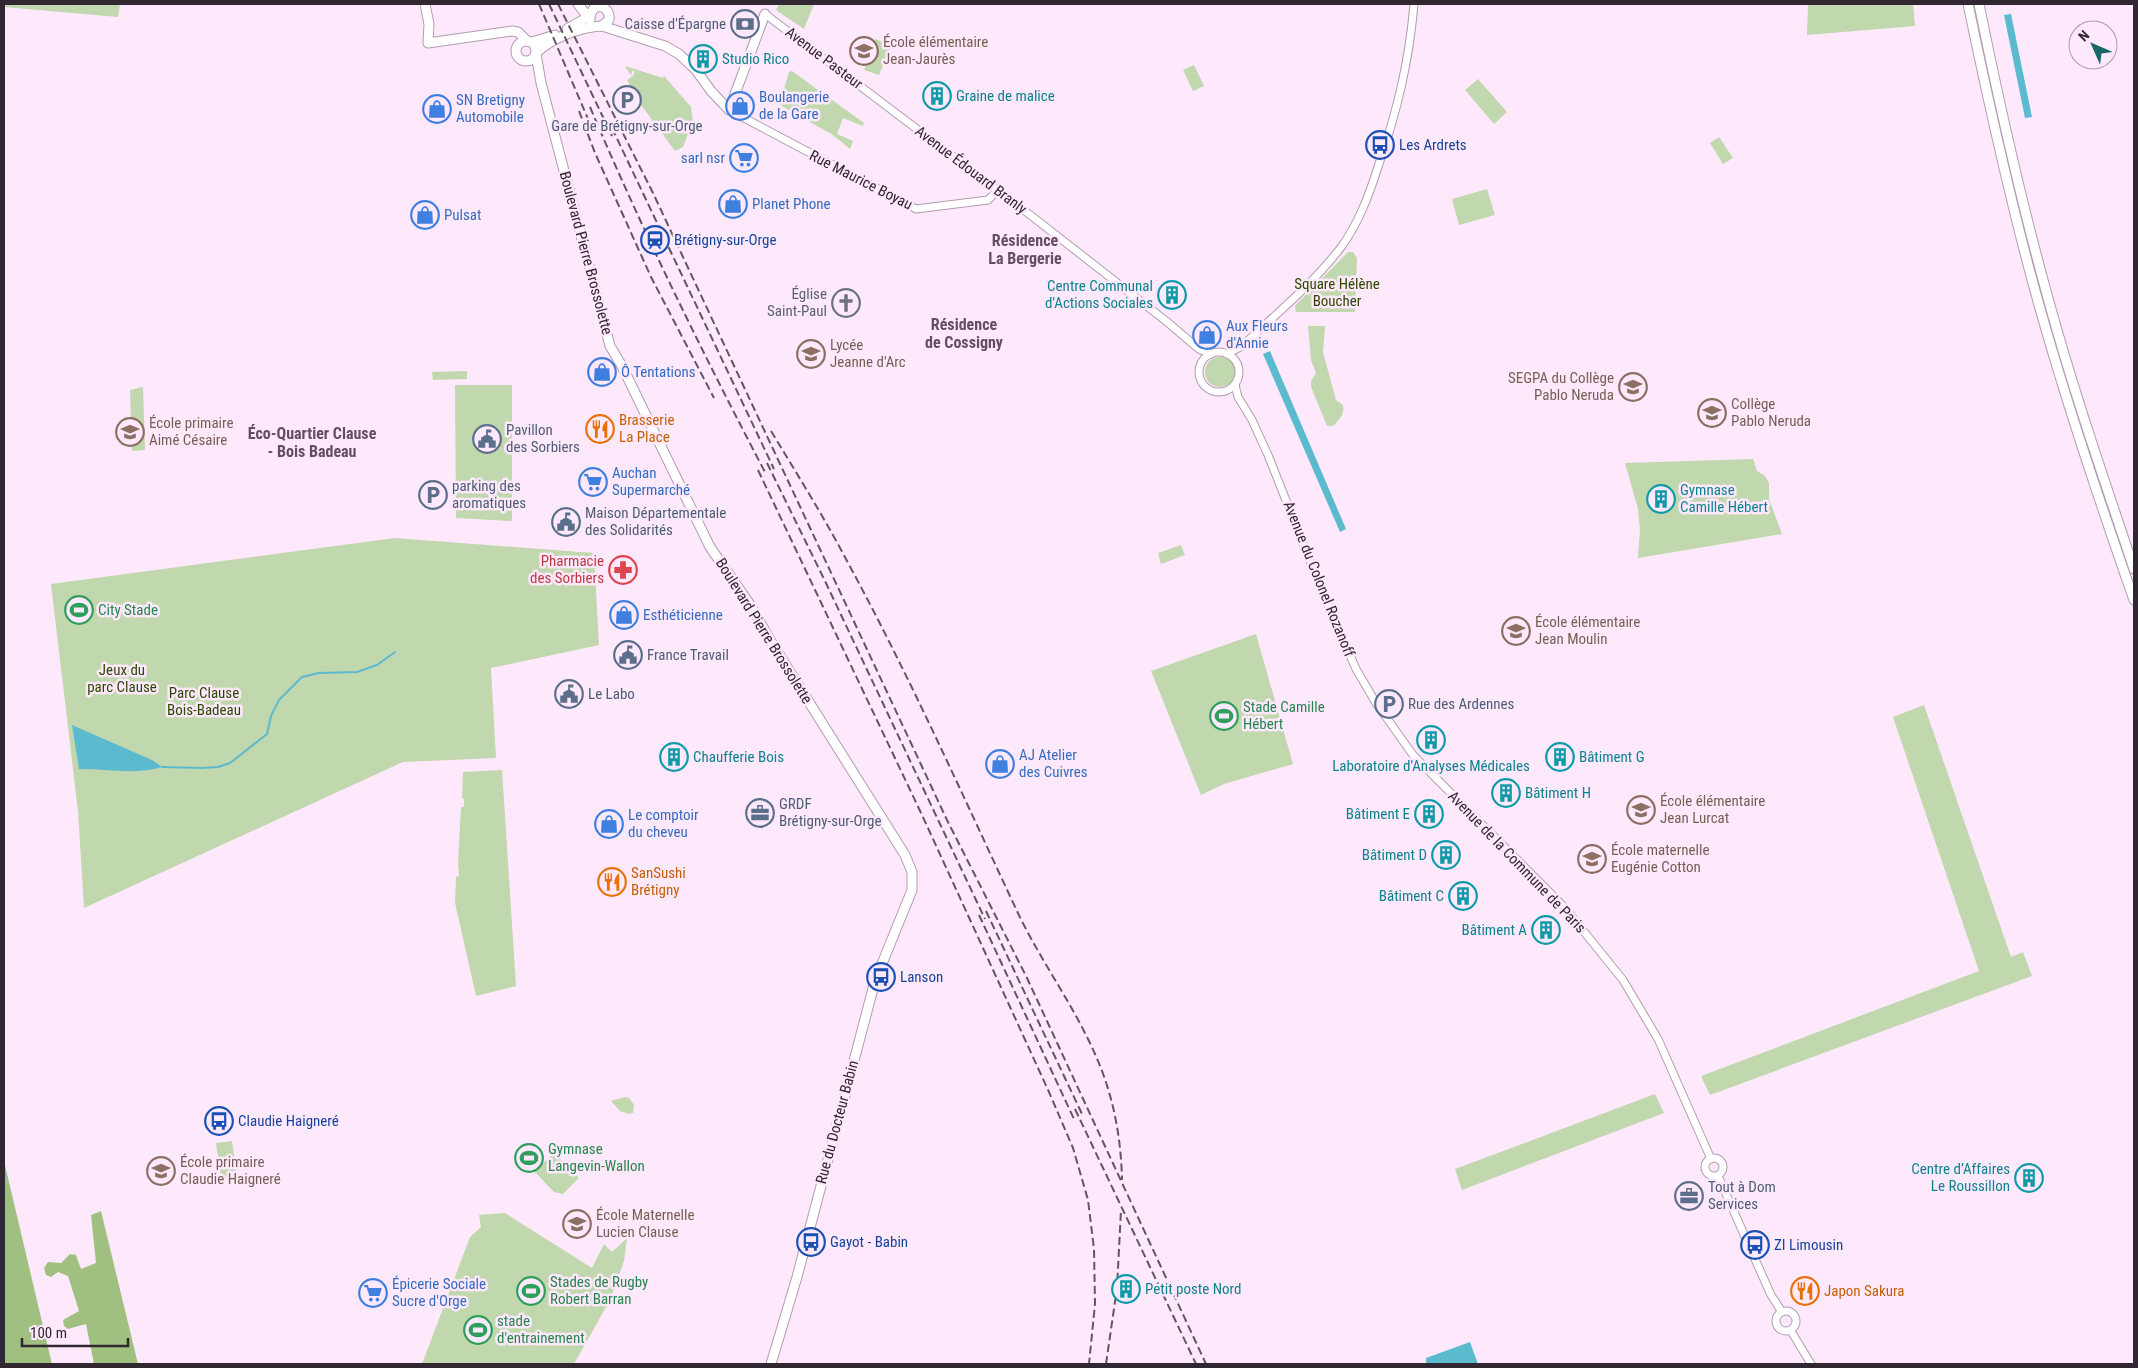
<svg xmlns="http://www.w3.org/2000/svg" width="2138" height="1368" font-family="'Roboto Condensed',sans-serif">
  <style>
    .green { fill: #c1d7ad }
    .forest { fill: #9fc080 }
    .water { fill: #5cbacf }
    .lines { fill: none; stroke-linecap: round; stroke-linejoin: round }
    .stream { stroke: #5cbacf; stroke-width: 2 }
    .minor-casing { stroke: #b29bb0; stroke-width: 9 }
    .major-casing { stroke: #b29bb0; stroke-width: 11 }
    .minor { stroke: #fff; stroke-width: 7 }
    .major { stroke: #fff; stroke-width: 9 }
    .rail { stroke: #625661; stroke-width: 2; stroke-dasharray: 8 4; stroke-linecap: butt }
    .labels { text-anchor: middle; stroke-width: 5; stroke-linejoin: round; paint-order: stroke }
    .service-label { font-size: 15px; fill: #4e5e75; stroke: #fee9fc; text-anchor: start }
    .education-label { font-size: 15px; fill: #785e54; stroke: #fee9fc; text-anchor: start }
    .street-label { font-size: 15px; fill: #302730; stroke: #fee9fc }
    .culture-label { font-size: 15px; fill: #0d838f; stroke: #fee9fc; text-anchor: start }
    .shop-label { font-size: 15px; fill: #366cbe; stroke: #fee9fc; text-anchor: start }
    .transit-label { font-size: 15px; fill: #164399; stroke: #fee9fc; text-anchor: start }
    .park-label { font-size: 15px; fill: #2c4800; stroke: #fee9fc }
    .worship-label { font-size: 15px; fill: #5b616d; stroke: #fee9fc; text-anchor: end }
    .food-label { font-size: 15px; fill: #c56008; stroke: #fee9fc; text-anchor: start }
    .health-label { font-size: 15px; fill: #be3a42; stroke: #fee9fc; text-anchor: end }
    .leisure-label { font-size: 15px; fill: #27864d; stroke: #fee9fc; text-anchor: start }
    .neighbourhood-label { font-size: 16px; font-weight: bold; fill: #634e62; stroke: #fee9fc }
  </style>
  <rect width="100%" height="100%" fill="#fee9fc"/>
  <!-- green -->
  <g class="green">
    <path d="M4,4H120L118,17L4,7Z"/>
    <path d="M779,4H814L804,29L776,10Z"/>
    <path d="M1808,4H1913L1915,26L1807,35Z"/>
    <path d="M875,39L891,45L879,75L864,70Z"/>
    <path d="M1194,65L1204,86L1193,91L1183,70Z"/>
    <path d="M625,66L663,78L664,76L691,107L693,122L683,147L675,151L636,98L627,80L633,76L635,71L633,70L631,75L630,74Z"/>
    <path d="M792,71L864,123L863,126L843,118L837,134L853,141L850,149L833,135L782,106L780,103L789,72Z"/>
    <path d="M1478,79L1507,112L1494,124L1465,90Z"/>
    <path d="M1719,137L1733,158L1723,164L1710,143Z"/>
    <path d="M1487,189L1495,215L1459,225L1452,199Z"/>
    <path d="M1348,252H1353L1357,258L1355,312H1296L1295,306Z"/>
    <path d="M1308,326H1325L1323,352L1336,400L1343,405C1345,414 1339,420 1333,426H1327L1311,387V381L1316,373L1311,360Z"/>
    <circle cx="1220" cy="372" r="15"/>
    <path d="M467,371V379L433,380L432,372Z"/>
    <path d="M455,385H512V521L456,518Z"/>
    <path d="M143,387L145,450L132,451L130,390Z"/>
    <path d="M1753,459L1757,471L1765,476L1769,483V499L1782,534L1638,558L1640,530L1638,509L1625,463Z"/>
    <path d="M395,538L594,553L599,645L491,668L496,758L403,762L84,908L78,811L51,584Z"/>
    <path d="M1181,545L1185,555L1161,564L1158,553Z"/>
    <path d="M1256,634L1293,764L1224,784L1201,795L1151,671Z"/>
    <path d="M1924,705L2011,957L2023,952L2032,976L1710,1095L1701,1076L1979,971L1893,717Z"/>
    <path d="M502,770L516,986L476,996L455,903L456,877L459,876L458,863L461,807H464V799L462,798L463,772Z"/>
    <path d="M1655,1094L1664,1113L1462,1190L1455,1169Z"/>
    <path d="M625,1097L629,1098L634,1105L633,1113L629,1114L620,1111L611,1101Z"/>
    <path d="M232,1141L237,1175L221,1178L216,1143Z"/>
    <path d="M554,1153L579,1178L563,1194L554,1192L534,1171Z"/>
    <path d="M505,1213L592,1268L604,1244L612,1252L627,1238L624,1261L610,1300L574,1364H422L470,1237L481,1227L479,1215Z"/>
  </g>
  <!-- forest -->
  <g class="forest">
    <path d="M4,1161L52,1364H4Z"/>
    <path d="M101,1211L138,1364H94L86,1324L68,1329L64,1326L63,1320L79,1311L68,1276L58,1272L51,1277L46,1275L44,1268L48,1262L61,1263L70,1254L76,1255L81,1269L96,1263L91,1215Z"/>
  </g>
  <!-- water -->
  <g class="water">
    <path d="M2011,14L2032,117L2025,118L2004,15Z"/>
    <path d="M1270,351L1346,529L1340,532L1263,354Z"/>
    <path d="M72,725L152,760L162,767C136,775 106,769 79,769Z"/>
    <path d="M1470,1342L1478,1364H1426V1358Z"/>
  </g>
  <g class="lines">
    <!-- stream -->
    <path class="stream" d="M162,767L202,768L218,767L230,763L267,734L271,716L279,700L302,677L319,673L357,672L377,665L395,652"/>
    <defs>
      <g id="minor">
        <path d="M765,14L1029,214L1166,321L1199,349L1211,354"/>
        <path d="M729,110L916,209L988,200L998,190"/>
        <circle cx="1219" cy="372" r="20"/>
        <path d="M1227,354L1242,346C1276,314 1314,283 1342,246C1359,222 1369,195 1378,167C1397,111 1409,63 1414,4"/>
        <path d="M1235,385L1238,397L1252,420L1268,455L1322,591L1356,669L1376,703L1413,755L1564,907L1623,980L1658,1039L1711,1159"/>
        <circle cx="1714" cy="1167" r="9"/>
        <path d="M1718,1176L1771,1295L1782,1312"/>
        <circle cx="1786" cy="1321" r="10"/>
        <path d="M1791,1331L1811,1364"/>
      </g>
      <g id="major">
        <path d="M425,4L429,24L428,43L512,31L518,32L527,41"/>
        <path d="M578,4L584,12L590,15"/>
        <path d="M1968,4C1989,105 2011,206 2039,305C2067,405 2100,503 2134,600"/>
        <path d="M1979,4C1999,103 2021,201 2048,298C2073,390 2104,479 2134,569"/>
        <path d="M590,20V15L594,8C603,4 610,10 609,20L602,26"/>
        <path d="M567,29L590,16"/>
        <circle cx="526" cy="51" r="10"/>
        <path d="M532,42L555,35"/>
        <path d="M536,53C553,37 581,27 602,26L665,46L679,54L696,70L711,91L729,110L765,14"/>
        <path d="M536,54L541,83L610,346L622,366L710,547L751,606L770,640L905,855L912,872V890L875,981L797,1277L771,1364"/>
      </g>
    </defs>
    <!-- minor casing -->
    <use href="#minor" class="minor-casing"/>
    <!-- major casing -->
    <use href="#major" class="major-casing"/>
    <!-- minor -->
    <use href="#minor" class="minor"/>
    <!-- major -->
    <use href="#major" class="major"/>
    <!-- rail -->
    <g class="rail">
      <path d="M539,4L588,119"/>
      <path d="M549,4L612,136"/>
      <path d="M558,4L653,193L947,820L1027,978L1206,1364"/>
      <path d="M590,107C643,232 703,354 766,474"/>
      <path d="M579,111L595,153L651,277L714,398"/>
      <path d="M612,128L774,469"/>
      <path d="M771,431C797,474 824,517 847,561C909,675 962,794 1017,911C1040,960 1073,1004 1095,1054C1113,1094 1121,1136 1122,1180"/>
      <path d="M767,463L825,581L985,919"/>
      <path d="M758,470L922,815L1049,1092L1073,1148L1088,1200L1094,1249L1095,1304L1089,1364"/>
      <path d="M986,911L1082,1114"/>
      <path d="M979,915L1074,1119"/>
      <path d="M1075,1109L1196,1364"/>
      <path d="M1106,1364L1117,1288L1121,1210"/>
    </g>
  </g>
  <!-- icons -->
  <defs>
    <symbol id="bank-ring" viewBox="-11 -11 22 22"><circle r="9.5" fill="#fee9fc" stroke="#5c6f8a" stroke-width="1.5"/><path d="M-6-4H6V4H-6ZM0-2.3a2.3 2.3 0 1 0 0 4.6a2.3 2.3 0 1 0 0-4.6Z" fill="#5c6f8a"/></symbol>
    <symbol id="school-ring" viewBox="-11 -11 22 22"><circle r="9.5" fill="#fee9fc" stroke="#8d6e63" stroke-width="1.5"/><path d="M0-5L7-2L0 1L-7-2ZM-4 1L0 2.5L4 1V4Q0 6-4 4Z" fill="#8d6e63"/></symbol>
    <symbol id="building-ring" viewBox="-11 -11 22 22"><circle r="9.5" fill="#fee9fc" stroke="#0f9aa8" stroke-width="1.5"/><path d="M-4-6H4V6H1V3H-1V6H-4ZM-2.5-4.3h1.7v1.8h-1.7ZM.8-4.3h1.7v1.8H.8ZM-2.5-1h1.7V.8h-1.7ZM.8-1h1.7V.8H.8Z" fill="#0f9aa8"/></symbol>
    <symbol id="parking-ring" viewBox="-11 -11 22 22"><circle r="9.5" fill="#fee9fc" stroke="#5c6f8a" stroke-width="1.5"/><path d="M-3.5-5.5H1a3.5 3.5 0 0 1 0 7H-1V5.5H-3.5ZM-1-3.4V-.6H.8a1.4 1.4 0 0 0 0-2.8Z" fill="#5c6f8a"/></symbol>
    <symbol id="shop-ring" viewBox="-11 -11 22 22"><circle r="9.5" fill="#fee9fc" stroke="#3f7fe0" stroke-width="1.5"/><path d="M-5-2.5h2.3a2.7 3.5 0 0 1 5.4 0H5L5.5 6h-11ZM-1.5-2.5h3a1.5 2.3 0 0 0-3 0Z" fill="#3f7fe0"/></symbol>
    <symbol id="bus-ring" viewBox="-11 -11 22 22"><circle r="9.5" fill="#fee9fc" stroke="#1a4fb4" stroke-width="1.5"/><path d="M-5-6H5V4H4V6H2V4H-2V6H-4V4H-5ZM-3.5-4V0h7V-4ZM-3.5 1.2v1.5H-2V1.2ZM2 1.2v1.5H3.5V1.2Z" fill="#1a4fb4"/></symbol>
    <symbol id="supermarket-ring" viewBox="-11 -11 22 22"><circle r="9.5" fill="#fee9fc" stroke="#3f7fe0" stroke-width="1.5"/><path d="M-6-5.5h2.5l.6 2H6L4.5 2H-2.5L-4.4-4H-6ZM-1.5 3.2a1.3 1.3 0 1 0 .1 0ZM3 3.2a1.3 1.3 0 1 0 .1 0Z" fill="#3f7fe0"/></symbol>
    <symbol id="station-ring" viewBox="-11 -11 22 22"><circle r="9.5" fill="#fee9fc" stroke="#1a4fb4" stroke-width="1.5"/><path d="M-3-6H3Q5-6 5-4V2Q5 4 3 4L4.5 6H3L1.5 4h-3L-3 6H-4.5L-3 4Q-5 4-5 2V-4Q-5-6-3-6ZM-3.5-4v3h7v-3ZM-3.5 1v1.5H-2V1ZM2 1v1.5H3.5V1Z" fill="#1a4fb4"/></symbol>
    <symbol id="church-ring" viewBox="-11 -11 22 22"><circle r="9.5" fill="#fee9fc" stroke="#6b7280" stroke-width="1.5"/><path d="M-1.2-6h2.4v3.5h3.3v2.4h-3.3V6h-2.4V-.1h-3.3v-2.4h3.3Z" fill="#6b7280"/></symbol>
    <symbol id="restaurant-ring" viewBox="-11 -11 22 22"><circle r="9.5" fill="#fee9fc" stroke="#e8710a" stroke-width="1.5"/><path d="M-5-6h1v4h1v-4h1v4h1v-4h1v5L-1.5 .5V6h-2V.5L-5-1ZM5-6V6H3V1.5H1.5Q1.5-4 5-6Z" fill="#e8710a"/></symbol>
    <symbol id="civic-ring" viewBox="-11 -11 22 22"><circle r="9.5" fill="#fee9fc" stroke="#5c6f8a" stroke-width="1.5"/><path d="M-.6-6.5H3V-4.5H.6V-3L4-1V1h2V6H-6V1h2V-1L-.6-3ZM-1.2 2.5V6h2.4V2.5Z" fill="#5c6f8a"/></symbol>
    <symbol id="pharmacy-ring" viewBox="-11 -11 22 22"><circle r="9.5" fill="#fee9fc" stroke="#e0444e" stroke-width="1.5"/><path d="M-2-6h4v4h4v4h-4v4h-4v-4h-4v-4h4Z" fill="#e0444e"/></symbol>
    <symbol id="stadium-ring" viewBox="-11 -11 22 22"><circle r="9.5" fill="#fee9fc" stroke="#2e9e5b" stroke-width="1.5"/><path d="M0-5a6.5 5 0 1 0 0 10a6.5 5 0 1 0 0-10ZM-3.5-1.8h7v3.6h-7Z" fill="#2e9e5b"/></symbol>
    <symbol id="office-ring" viewBox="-11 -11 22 22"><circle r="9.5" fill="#fee9fc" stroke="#5c6f8a" stroke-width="1.5"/><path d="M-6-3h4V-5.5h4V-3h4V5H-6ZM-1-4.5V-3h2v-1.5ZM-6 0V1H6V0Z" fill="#5c6f8a"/></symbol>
  </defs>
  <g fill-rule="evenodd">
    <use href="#bank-ring" x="729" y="8" width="32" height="32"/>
    <use href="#school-ring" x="848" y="35" width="32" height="32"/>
    <use href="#building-ring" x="687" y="43" width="32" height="32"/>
    <use href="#building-ring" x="921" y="80" width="32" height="32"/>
    <use href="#parking-ring" x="611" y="84" width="32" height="32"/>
    <use href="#shop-ring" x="724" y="90" width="32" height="32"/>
    <use href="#shop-ring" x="421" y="93" width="32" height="32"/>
    <use href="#bus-ring" x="1364" y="129" width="32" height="32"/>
    <use href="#supermarket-ring" x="728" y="142" width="32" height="32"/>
    <use href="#shop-ring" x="717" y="188" width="32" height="32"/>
    <use href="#shop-ring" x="409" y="199" width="32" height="32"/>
    <use href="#station-ring" x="639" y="224" width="32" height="32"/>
    <use href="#building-ring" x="1156" y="279" width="32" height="32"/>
    <use href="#church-ring" x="830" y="287" width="32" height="32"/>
    <use href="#shop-ring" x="1191" y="319" width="32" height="32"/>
    <use href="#school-ring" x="795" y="338" width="32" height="32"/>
    <use href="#shop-ring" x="586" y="356" width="32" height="32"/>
    <use href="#school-ring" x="1617" y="371" width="32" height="32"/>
    <use href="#school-ring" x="1696" y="397" width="32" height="32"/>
    <use href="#restaurant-ring" x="584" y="413" width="32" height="32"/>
    <use href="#school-ring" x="114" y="416" width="32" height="32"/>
    <use href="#civic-ring" x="471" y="423" width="32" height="32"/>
    <use href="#supermarket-ring" x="577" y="466" width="32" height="32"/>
    <use href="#parking-ring" x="417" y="479" width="32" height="32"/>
    <use href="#building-ring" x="1645" y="483" width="32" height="32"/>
    <use href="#civic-ring" x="550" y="506" width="32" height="32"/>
    <use href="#pharmacy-ring" x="607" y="554" width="32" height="32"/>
    <use href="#stadium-ring" x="63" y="594" width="32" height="32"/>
    <use href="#shop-ring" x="608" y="599" width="32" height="32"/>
    <use href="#school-ring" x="1500" y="615" width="32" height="32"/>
    <use href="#civic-ring" x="612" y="639" width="32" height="32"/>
    <use href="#civic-ring" x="553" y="678" width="32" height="32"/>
    <use href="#parking-ring" x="1373" y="688" width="32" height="32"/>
    <use href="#stadium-ring" x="1208" y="700" width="32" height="32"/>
    <use href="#building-ring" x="1415" y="724" width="32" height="32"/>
    <use href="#building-ring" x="658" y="741" width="32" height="32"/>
    <use href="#building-ring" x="1544" y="741" width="32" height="32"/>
    <use href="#shop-ring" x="984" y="748" width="32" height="32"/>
    <use href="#building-ring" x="1490" y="777" width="32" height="32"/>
    <use href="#school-ring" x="1625" y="794" width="32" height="32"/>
    <use href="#office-ring" x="744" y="797" width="32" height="32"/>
    <use href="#building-ring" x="1413" y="798" width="32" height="32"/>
    <use href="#shop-ring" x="593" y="808" width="32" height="32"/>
    <use href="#building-ring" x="1430" y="839" width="32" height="32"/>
    <use href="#school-ring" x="1576" y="843" width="32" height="32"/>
    <use href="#restaurant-ring" x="596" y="866" width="32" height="32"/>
    <use href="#building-ring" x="1447" y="880" width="32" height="32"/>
    <use href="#building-ring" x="1530" y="914" width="32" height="32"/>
    <use href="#bus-ring" x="865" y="961" width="32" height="32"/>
    <use href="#bus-ring" x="203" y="1105" width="32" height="32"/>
    <use href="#stadium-ring" x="513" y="1142" width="32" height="32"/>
    <use href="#school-ring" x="145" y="1155" width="32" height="32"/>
    <use href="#building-ring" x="2013" y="1162" width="32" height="32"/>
    <use href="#office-ring" x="1673" y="1180" width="32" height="32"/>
    <use href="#school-ring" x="561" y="1208" width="32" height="32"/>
    <use href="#bus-ring" x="795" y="1226" width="32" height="32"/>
    <use href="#bus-ring" x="1739" y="1229" width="32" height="32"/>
    <use href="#building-ring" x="1110" y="1273" width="32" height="32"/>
    <use href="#stadium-ring" x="515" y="1275" width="32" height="32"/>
    <use href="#restaurant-ring" x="1789" y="1275" width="32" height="32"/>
    <use href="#supermarket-ring" x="357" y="1277" width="32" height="32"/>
    <use href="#stadium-ring" x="462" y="1314" width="32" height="32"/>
  </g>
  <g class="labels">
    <!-- service labels -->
    <g class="service-label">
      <text x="726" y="29" text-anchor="end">Caisse d'Épargne</text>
      <text x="627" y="131" text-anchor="middle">Gare de Brétigny-sur-Orge</text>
      <text x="506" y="435">Pavillon<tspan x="506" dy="17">des Sorbiers</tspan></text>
      <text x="452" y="491">parking des<tspan x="452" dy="17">aromatiques</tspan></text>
      <text x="585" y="518">Maison Départementale<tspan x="585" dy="17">des Solidarités</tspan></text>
      <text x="647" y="660">France Travail</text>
      <text x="588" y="699">Le Labo</text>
      <text x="1408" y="709">Rue des Ardennes</text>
      <text x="779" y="809">GRDF<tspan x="779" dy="17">Brétigny-sur-Orge</tspan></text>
      <text x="1708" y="1192">Tout à Dom<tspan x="1708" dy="17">Services</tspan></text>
    </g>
    <!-- education labels -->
    <g class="education-label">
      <text x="883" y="47">École élémentaire<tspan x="883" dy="17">Jean-Jaurès</tspan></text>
      <text x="830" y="350">Lycée<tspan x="830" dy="17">Jeanne d'Arc</tspan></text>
      <text x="1614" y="383" text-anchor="end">SEGPA du Collège<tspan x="1614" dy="17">Pablo Neruda</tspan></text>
      <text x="1731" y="409">Collège<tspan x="1731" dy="17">Pablo Neruda</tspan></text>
      <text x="149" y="428">École primaire<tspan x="149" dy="17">Aimé Césaire</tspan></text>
      <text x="1535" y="627">École élémentaire<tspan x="1535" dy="17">Jean Moulin</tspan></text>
      <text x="1660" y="806">École élémentaire<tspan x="1660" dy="17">Jean Lurcat</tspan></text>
      <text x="1611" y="855">École maternelle<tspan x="1611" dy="17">Eugénie Cotton</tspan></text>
      <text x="180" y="1167">École primaire<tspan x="180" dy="17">Claudie Haigneré</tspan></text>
      <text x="596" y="1220">École Maternelle<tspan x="596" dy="17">Lucien Clause</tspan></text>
    </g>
    <!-- street labels -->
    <g class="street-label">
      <text transform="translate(824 58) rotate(37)" y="5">Avenue Pasteur</text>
      <text transform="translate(971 170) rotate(37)" y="5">Avenue Édouard Branly</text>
      <text transform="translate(861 180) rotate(27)" y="5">Rue Maurice Boyau</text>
      <text transform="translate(586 253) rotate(75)" y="5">Boulevard Pierre Brossolette</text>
      <text transform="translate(1319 579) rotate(68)" y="5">Avenue du Colonel Rozanoff</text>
      <text transform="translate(764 631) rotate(58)" y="5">Boulevard Pierre Brossolette</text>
      <text transform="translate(1517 862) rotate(46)" y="5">Avenue de la Commune de Paris</text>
      <text transform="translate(837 1122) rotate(-75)" y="5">Rue du Docteur Babin</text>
    </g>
    <!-- culture labels -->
    <g class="culture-label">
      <text x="722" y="64">Studio Rico</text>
      <text x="956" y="101">Graine de malice</text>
      <text x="1153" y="291" text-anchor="end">Centre Communal<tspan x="1153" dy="17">d'Actions Sociales</tspan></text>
      <text x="1680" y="495">Gymnase<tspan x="1680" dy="17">Camille Hébert</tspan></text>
      <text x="693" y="762">Chaufferie Bois</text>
      <text x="1579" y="762">Bâtiment G</text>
      <text x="1431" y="771" text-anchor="middle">Laboratoire d'Analyses Médicales</text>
      <text x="1525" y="798">Bâtiment H</text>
      <text x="1410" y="819" text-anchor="end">Bâtiment E</text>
      <text x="1427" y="860" text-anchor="end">Bâtiment D</text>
      <text x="1444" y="901" text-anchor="end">Bâtiment C</text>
      <text x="1527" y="935" text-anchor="end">Bâtiment A</text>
      <text x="2010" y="1174" text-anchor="end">Centre d’Affaires<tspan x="2010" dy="17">Le Roussillon</tspan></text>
      <text x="1145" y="1294">Petit poste Nord</text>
    </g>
    <!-- shop labels -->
    <g class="shop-label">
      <text x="759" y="102">Boulangerie<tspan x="759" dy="17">de la Gare</tspan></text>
      <text x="456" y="105">SN Bretigny<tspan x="456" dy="17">Automobile</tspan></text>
      <text x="725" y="163" text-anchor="end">sarl nsr</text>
      <text x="752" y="209">Planet Phone</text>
      <text x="444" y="220">Pulsat</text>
      <text x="1226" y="331">Aux Fleurs<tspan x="1226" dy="17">d'Annie</tspan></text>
      <text x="621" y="377">Ô Tentations</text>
      <text x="612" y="478">Auchan<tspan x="612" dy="17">Supermarché</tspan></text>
      <text x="643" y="620">Esthéticienne</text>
      <text x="1019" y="760">AJ Atelier<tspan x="1019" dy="17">des Cuivres</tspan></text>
      <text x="628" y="820">Le comptoir<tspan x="628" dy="17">du cheveu</tspan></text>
      <text x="392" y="1289">Épicerie Sociale<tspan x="392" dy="17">Sucre d'Orge</tspan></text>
    </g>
    <!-- transit labels -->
    <g class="transit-label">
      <text x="1399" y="150">Les Ardrets</text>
      <text x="674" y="245">Brétigny-sur-Orge</text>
      <text x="900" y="982">Lanson</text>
      <text x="238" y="1126">Claudie Haigneré</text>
      <text x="830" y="1247">Gayot - Babin</text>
      <text x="1774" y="1250">ZI Limousin</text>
    </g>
    <!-- park labels -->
    <g class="park-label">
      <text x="1337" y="289">Square Hélène<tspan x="1337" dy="17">Boucher</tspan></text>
      <text x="122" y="675">Jeux du<tspan x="122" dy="17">parc Clause</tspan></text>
      <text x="204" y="698">Parc Clause<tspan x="204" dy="17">Bois-Badeau</tspan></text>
    </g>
    <!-- worship labels -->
    <g class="worship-label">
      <text x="827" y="299">Église<tspan x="827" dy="17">Saint-Paul</tspan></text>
    </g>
    <!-- food labels -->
    <g class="food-label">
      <text x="619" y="425">Brasserie<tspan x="619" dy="17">La Place</tspan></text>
      <text x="631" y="878">SanSushi<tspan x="631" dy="17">Brétigny</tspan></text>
      <text x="1824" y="1296">Japon Sakura</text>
    </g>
    <!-- health labels -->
    <g class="health-label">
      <text x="604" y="566">Pharmacie<tspan x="604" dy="17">des Sorbiers</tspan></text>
    </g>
    <!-- leisure labels -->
    <g class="leisure-label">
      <text x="98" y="615">City Stade</text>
      <text x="1243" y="712">Stade Camille<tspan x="1243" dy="17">Hébert</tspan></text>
      <text x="548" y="1154">Gymnase<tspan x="548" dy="17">Langevin-Wallon</tspan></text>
      <text x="550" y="1287">Stades de Rugby<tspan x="550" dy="17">Robert Barran</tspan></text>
      <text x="497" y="1326">stade<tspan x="497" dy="17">d'entrainement</tspan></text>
    </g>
    <!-- neighbourhood labels -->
    <g class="neighbourhood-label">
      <text x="1025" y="246">Résidence<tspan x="1025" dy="18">La Bergerie</tspan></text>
      <text x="964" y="330">Résidence<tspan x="964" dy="18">de Cossigny</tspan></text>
      <text x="312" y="439">Éco-Quartier Clause<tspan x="312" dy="18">- Bois Badeau</tspan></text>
    </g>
  </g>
  <!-- border -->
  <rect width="2138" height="1368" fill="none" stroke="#302730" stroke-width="10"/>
  <!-- north arrow -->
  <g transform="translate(2093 45) rotate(315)"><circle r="24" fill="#fee9fc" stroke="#ac9baa"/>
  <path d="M0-4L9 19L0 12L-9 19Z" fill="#186668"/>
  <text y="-8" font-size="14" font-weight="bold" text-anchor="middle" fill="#302730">N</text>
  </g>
  <!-- scale -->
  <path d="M22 1338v8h106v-8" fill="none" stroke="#302730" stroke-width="2.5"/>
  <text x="30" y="1338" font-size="15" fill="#302730" stroke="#fee9fc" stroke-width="4" paint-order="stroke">100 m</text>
</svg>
